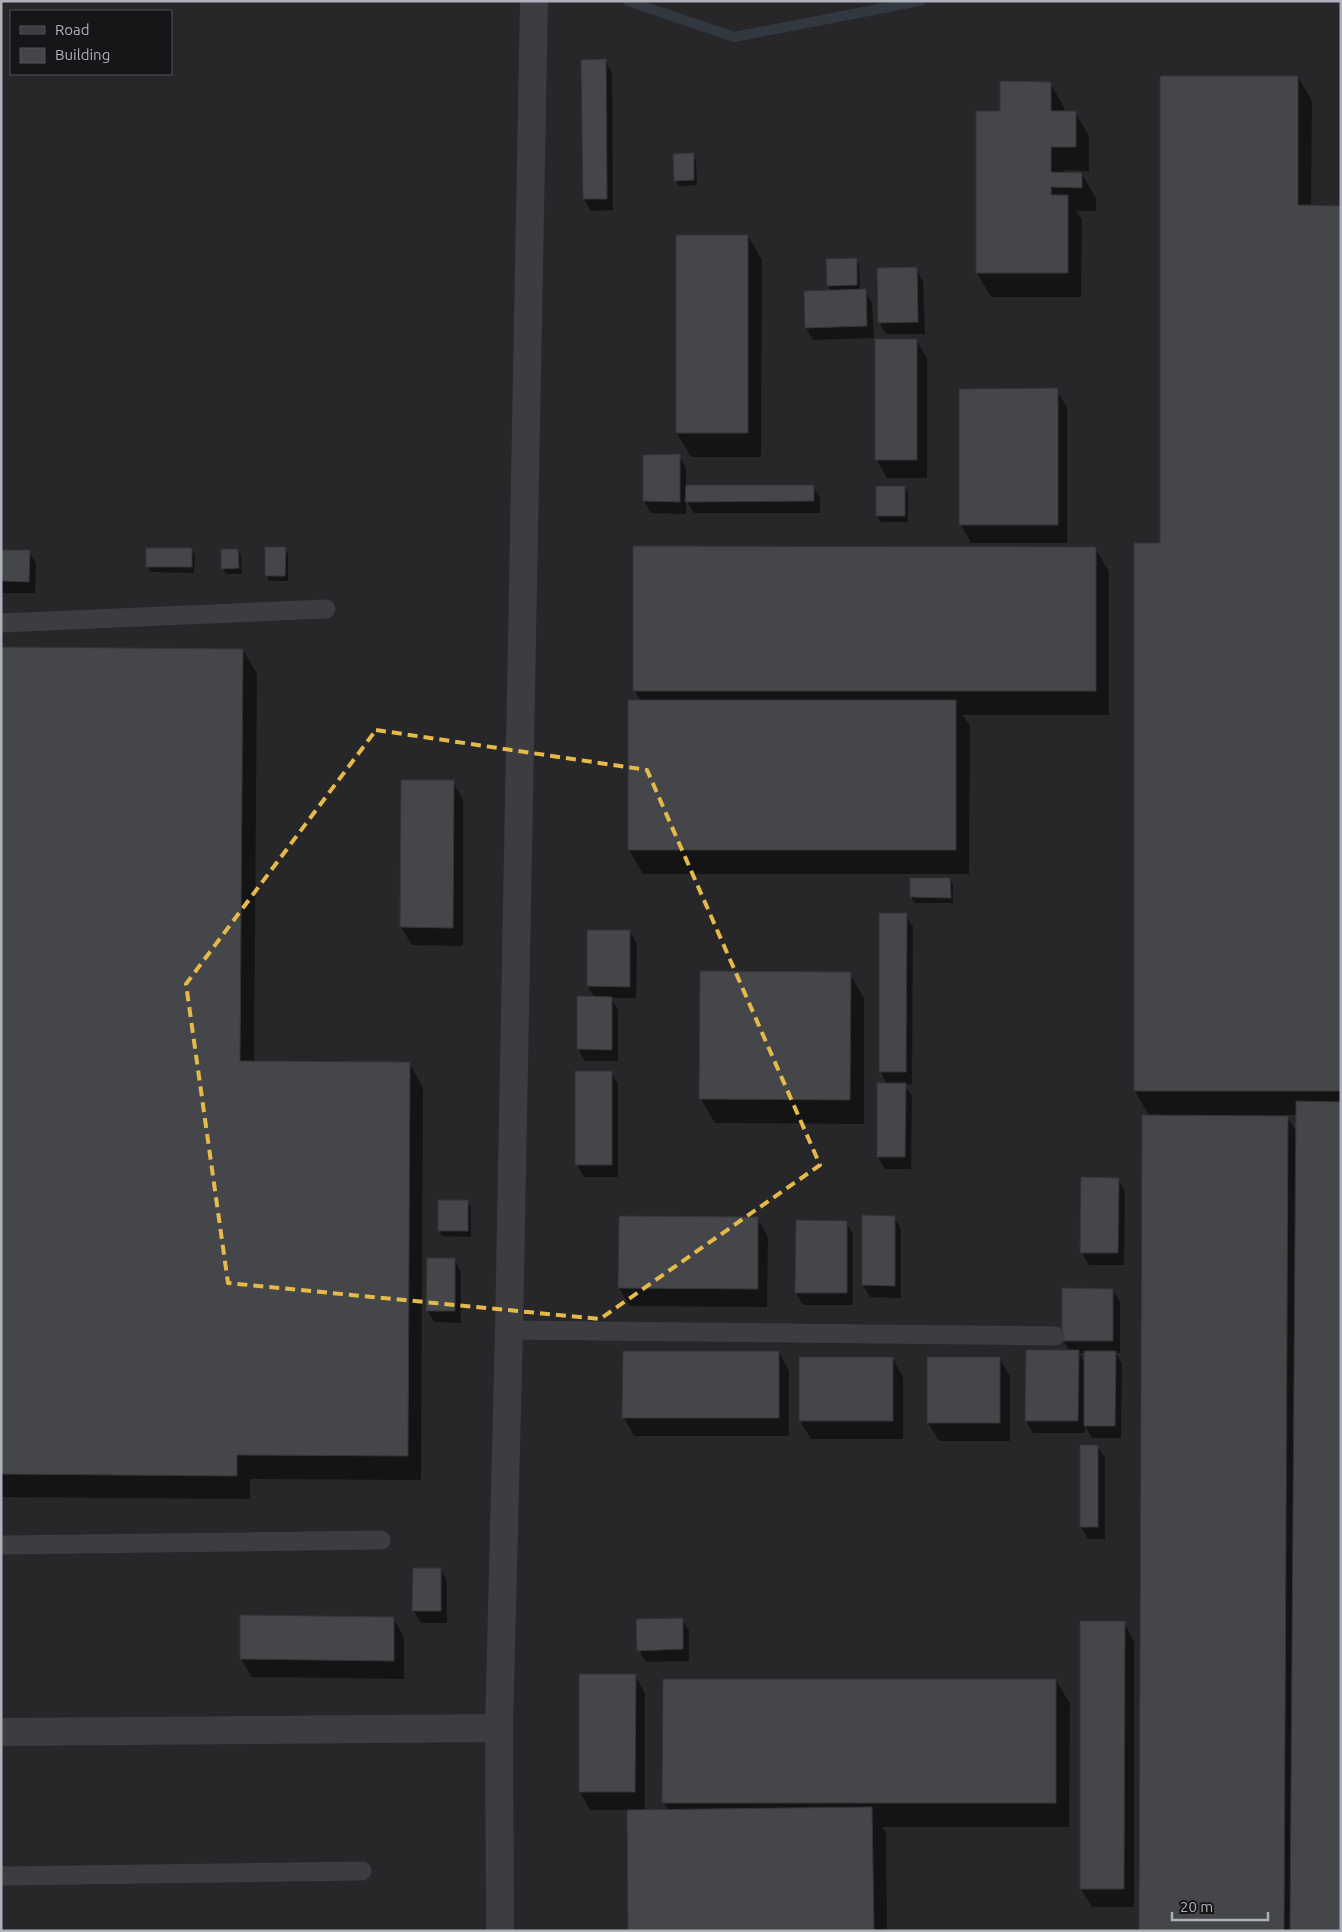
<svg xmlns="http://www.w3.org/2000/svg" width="1342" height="1932" font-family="Ubuntu,sans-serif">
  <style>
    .built { fill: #272629; fill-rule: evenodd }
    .shadow { fill: #0007; fill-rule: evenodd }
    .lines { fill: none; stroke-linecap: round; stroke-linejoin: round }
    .stream { stroke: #313840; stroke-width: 10 }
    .building { fill: #454649; stroke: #353538 }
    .service { stroke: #3c3c41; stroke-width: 19 }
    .minor { stroke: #3c3c41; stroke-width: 28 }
    .marked { fill: none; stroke: #e5ba4a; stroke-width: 4; stroke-dasharray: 10 6; stroke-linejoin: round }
  </style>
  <rect width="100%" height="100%" fill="#1b1a1c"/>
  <!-- built -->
  <path class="built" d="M1,1H1341V1931H1ZM11,11H171V74H11Z"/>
  <!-- shadow -->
  <g class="shadow">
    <path d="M605,61L612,73L613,210L591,211L584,199Z"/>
    <path d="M1298,77L1312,101L1311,207H1341V1931H1140L1150,1117L1135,1091L1161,544ZM1286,1115H1297V1133Z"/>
    <path d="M1050,83L1064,107V112H1075L1089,136V171L1064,170V174H1082L1096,198V211H1076L1082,220L1081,297H991L977,273L1001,112Z"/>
    <path d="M693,154L696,160L697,185L679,186L676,180Z"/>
    <path d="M748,236L762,260L761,457H691L677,433Z"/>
    <path d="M856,259L859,265L860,291H865L872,303L874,338L813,340L806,328L831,292L828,286L827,260Z"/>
    <path d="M916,269L923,281L925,334H886L879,322Z"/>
    <path d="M916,340L927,358V478H887L876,459Z"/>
    <path d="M1057,390L1067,408V543H971L961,525Z"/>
    <path d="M644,456H679L686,468V486H813L820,498V513H694L686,500V514L651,513L644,501Z"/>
    <path d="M905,488L908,493V522H881L877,516Z"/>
    <path d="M285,548L288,554V581H269L266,575Z"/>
    <path d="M1095,548L1109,572V715H963L970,726L969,874H643L629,850L641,701L634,690Z"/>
    <path d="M191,549L195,555L194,573L151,572L148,567Z"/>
    <path d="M238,550L241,556L242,574H226L223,569Z"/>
    <path d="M1,551H29L36,564L35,593H1Z"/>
    <path d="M1,648L243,650L257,674L254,1062L410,1064L423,1088L421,1480L250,1479V1499L1,1497Z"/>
    <path d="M453,782L463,800V946L412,945L401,927Z"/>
    <path d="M950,879L953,885V903H915L911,897Z"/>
    <path d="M906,915L913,927L912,1084H904L912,1096L911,1169H885L878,1157L887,1084L880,1071Z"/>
    <path d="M630,932L637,944L636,998H611L618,1010V1061H585L578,1049L595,998L588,986Z"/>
    <path d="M702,972L850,974L864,998V1124L715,1123L701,1099Z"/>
    <path d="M611,1072L618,1084V1177H584L577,1165Z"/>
    <path d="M1118,1179L1125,1191L1124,1265H1089L1082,1253Z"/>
    <path d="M467,1202L471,1207V1237L442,1236L439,1230Z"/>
    <path d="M894,1217L901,1229V1298L870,1297L863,1285Z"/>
    <path d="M620,1218L758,1219L768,1237L767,1307L630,1306L619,1288Z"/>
    <path d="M846,1222L853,1234V1305H803L796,1293Z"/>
    <path d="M454,1260L461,1272V1323L434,1322L427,1310Z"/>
    <path d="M1113,1290L1120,1302V1353H1116L1122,1364L1121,1438H1092L1085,1425V1433H1033L1026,1421L1070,1351L1063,1340ZM1079,1353H1086L1085,1364Z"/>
    <path d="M624,1352H779L789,1371V1436H634L624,1418Z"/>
    <path d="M999,1358L1010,1376V1441H939L928,1423Z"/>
    <path d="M893,1359L903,1377V1439H811L800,1421Z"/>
    <path d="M1097,1446L1105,1458V1539H1088L1081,1527Z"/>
    <path d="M440,1569L447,1581V1623H421L414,1611Z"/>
    <path d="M393,1618L404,1637V1679L252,1677L241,1659Z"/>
    <path d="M682,1619L689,1631V1661L646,1662L639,1650Z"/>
    <path d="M1124,1623L1134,1641V1907H1092L1081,1889Z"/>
    <path d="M635,1675L645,1694V1811L668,1810L664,1803L1056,1680L1070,1704L1069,1827H882L886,1833L887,1931H629L628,1810H590L580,1792Z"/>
  </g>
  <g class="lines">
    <!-- stream -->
    <path class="stream" d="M628,1L734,37L920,1"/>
  </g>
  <!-- building -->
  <g class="building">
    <path d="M606,59L607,199H583L581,60Z"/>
    <path d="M1160,76H1298V205L1341,206V1091H1134V543H1160Z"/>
    <path d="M1000,81L1051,82V111H1076V147H1051V172L1082,173V188L1051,187V195H1068V273H976V111H1000Z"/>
    <path d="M694,153V180L674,181L673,154Z"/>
    <rect x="676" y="235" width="72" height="198"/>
    <path d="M857,258V285L827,286L826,259Z"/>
    <path d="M917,267L918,322L878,323L877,268Z"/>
    <path d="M866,289L867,326L805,328L804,291Z"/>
    <rect x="875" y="339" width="42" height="121"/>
    <path d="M1058,388V525H959V389Z"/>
    <path d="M680,454V502L643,501V455Z"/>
    <path d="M686,485H814V501L685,502Z"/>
    <rect x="876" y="486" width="29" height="30"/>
    <path d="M633,546L1096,547V691H633Z"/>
    <path d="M265,547H286L285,576H265Z"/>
    <rect x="146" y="548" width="46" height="19"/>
    <path d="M221,549H238L239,568L221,569Z"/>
    <path d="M1,550H30L29,582L1,581Z"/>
    <path d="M1,647L243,649L240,1061L410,1062L408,1456L237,1455V1476L1,1474Z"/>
    <rect x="628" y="700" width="328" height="150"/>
    <path d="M401,780H454L453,928L400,927Z"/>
    <path d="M910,878H950L951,898L910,897Z"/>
    <path d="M879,913H907L906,1072H879Z"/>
    <path d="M587,930H630V987L587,986Z"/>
    <path d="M700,971L851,972L850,1100L699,1099Z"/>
    <path d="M577,996L612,997V1050L577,1049Z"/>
    <rect x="575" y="1071" width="37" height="94"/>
    <path d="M877,1083H906L905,1157H877Z"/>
    <path d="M1296,1101L1341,1102V1931H1290Z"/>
    <path d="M1142,1115L1288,1116L1284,1931H1139Z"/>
    <path d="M1081,1177L1119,1178L1118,1253H1080Z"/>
    <rect x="438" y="1200" width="30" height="31"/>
    <path d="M862,1215L895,1216V1286L862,1285Z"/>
    <path d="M619,1216L758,1217V1289L618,1288Z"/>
    <path d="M796,1220L847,1221V1293H795Z"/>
    <path d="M427,1258H455V1311H426Z"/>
    <path d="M1062,1288L1113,1289V1341H1062Z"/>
    <path d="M1026,1350H1079L1078,1421H1025Z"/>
    <path d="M623,1351H779V1418H622Z"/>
    <path d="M1084,1351H1116L1115,1426H1084Z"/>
    <rect x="799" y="1357" width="94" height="64"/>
    <rect x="927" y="1357" width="73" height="66"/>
    <rect x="1080" y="1445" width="18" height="82"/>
    <path d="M413,1568H441V1611H412Z"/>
    <path d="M240,1615L394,1617V1661L240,1659Z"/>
    <path d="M683,1618V1649L637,1651L636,1619Z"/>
    <path d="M1080,1621H1125L1124,1889H1080Z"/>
    <path d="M579,1674H636L635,1792H579Z"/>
    <path d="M663,1679H1056V1803H662Z"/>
    <path d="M872,1807L874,1931H628L627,1810Z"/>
  </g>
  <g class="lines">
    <!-- service -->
    <g class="service">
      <path d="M1,623L326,609"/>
      <path d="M509,1330L1055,1336"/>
      <path d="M1,1545L381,1540"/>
      <path d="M1,1875L3,1876L362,1871"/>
    </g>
    <!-- minor -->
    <g class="minor">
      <path d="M1,1732L499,1728"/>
      <path d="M500,1931L499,1728L509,1330L534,1"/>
    </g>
  </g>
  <!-- marked area -->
  <path class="marked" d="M376,730L647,770L820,1165L600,1319L228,1283L186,984Z"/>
  <!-- border -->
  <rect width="1342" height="1932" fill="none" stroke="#aeb1bb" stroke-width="5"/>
  <!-- legend -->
  <rect x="10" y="10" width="162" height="65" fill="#161518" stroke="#535359"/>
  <rect x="20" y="26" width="25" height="8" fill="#3c3c41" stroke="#535359"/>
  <text x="55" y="35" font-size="15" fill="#aeb1bb">Road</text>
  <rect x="20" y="48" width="25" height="15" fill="#454649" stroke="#535359"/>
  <text x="55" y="60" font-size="15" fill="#aeb1bb">Building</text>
  <!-- scale -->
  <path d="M1172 1912v8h96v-8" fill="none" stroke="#aeb1bb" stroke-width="2.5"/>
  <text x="1180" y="1912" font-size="15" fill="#aeb1bb" stroke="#161518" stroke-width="4" paint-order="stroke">20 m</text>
</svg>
